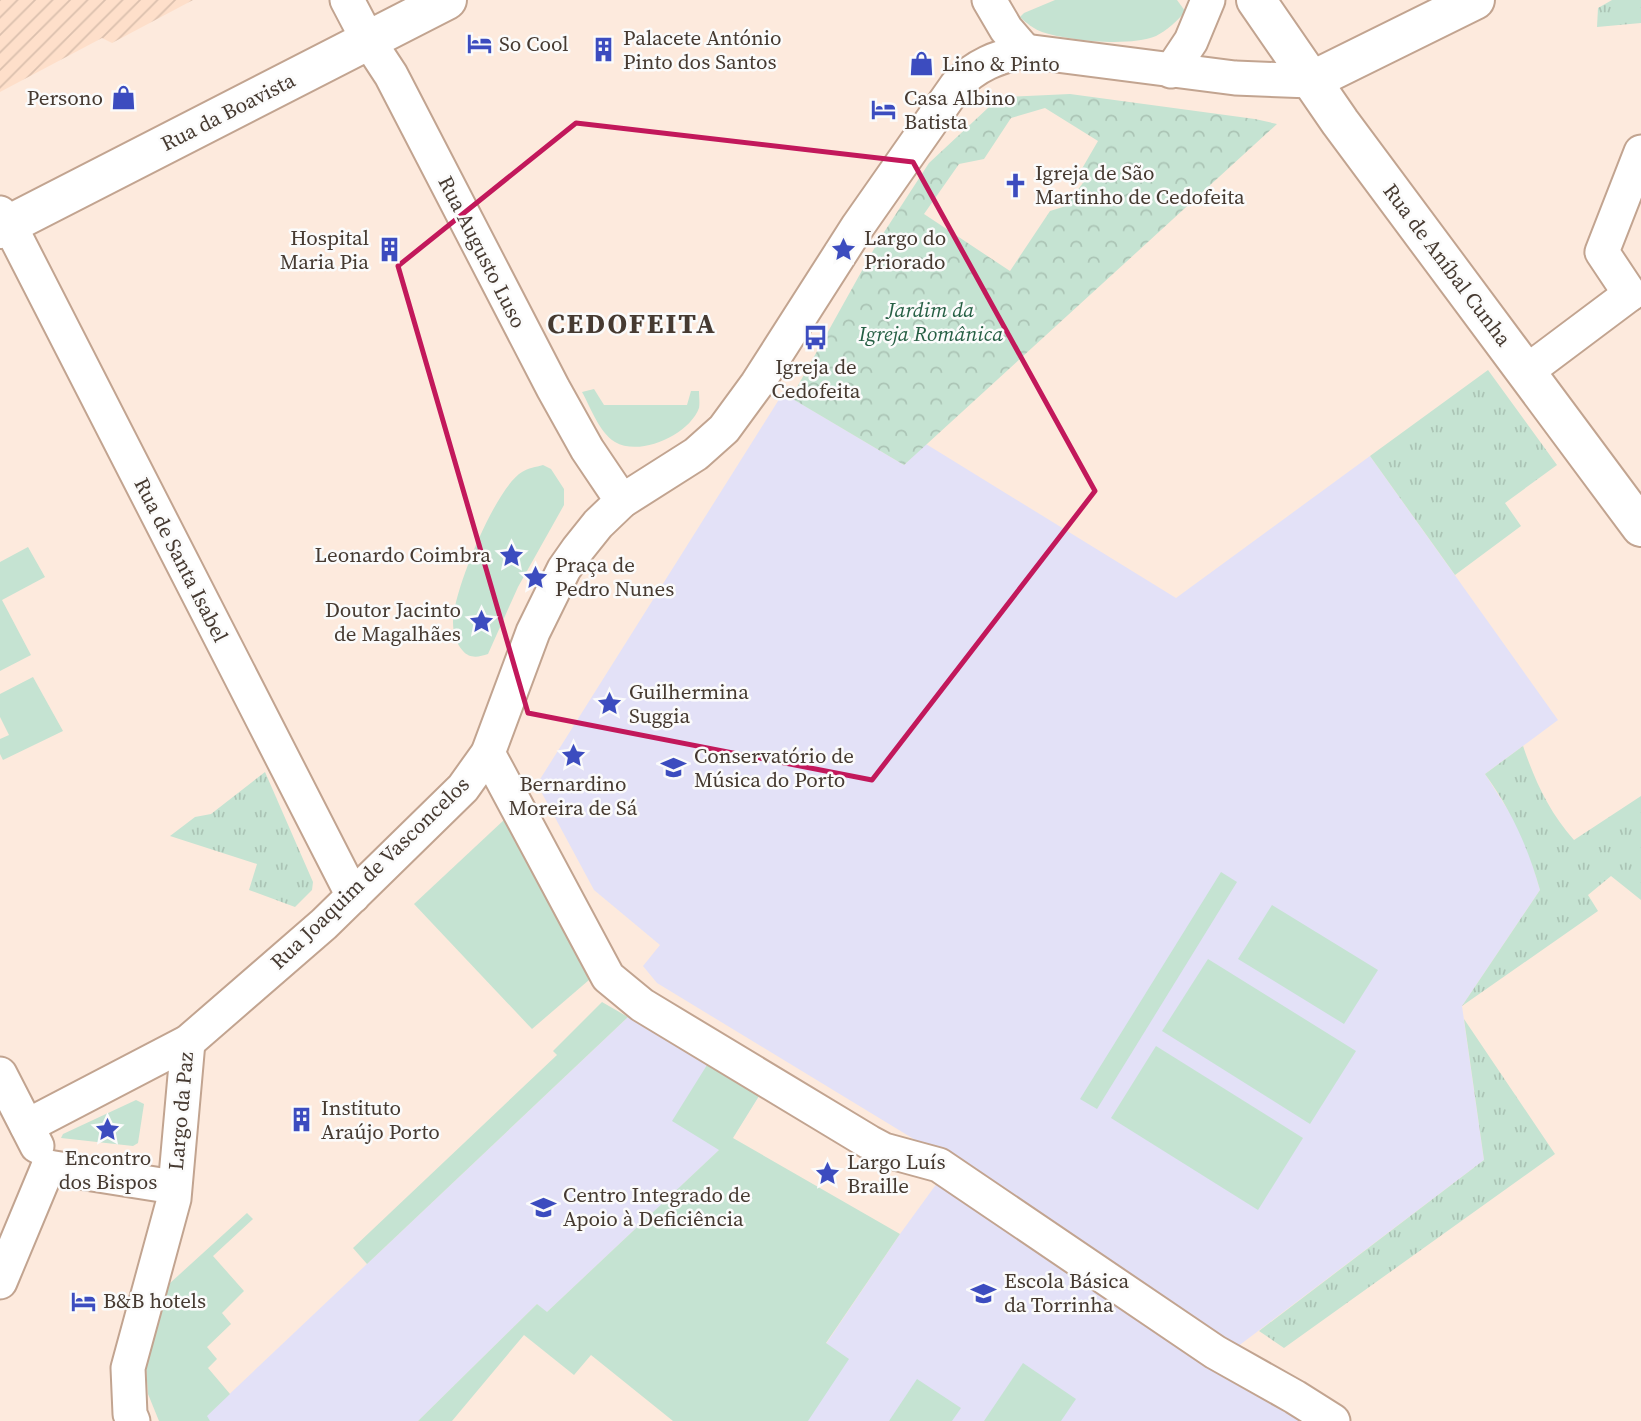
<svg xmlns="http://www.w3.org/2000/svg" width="1641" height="1421" font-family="'Source Serif 4',serif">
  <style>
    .industrial { fill: url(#industrial-furrows) }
    .education { fill: #e3e1f7 }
    .grass { fill: url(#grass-tufts) }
    .park { fill: url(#park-crowns); fill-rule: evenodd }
    .garden { fill: #c5e3d2 }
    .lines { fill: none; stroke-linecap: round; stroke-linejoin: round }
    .street-casing { stroke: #c2a490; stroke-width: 37 }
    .secondary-casing { stroke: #c2a490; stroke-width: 42 }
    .street { stroke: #fff; stroke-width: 33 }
    .secondary { stroke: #fff; stroke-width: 38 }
    .marked { fill: none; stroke: #c2185b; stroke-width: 5; stroke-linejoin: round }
    .labels { text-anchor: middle; stroke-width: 5; stroke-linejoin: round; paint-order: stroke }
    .poi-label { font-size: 21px; fill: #463a31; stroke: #fbfbfb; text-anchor: start }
    .street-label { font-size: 21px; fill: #463a31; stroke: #fbfbfb }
    .park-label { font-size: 21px; font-style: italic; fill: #265f44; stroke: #fbfbfb }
    .district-label { font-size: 28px; font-weight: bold; letter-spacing: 2px; fill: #463a31; stroke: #fbfbfb }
  </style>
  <defs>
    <pattern id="industrial-furrows" width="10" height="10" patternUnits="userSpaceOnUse" patternTransform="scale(1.75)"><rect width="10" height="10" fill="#fedfca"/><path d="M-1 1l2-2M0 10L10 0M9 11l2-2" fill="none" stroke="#dbc0ae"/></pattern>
    <pattern id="grass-tufts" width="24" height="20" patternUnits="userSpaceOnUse" patternTransform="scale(1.75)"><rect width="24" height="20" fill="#c5e3d2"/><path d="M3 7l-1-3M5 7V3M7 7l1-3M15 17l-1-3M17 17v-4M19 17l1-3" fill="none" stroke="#abc4b5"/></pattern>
    <pattern id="park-crowns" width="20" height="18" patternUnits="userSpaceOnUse" patternTransform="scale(1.75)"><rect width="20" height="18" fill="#c5e3d2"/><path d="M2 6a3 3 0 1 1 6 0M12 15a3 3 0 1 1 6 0" fill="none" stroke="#abc4b5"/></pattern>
  </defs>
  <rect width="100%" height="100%" fill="#fdeadd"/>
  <!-- industrial -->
  <path class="industrial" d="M0,0H193L112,43L102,38L0,92Z"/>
  <!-- education -->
  <g class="education">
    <path d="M783,393L904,465L926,444L1176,598L1370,456L1558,720L1485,774L1515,821L1530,856L1540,890L1462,1006L1484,1160L1237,1347L940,1155L657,983L643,966L660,945L594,890L537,784Z"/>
    <path d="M628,1017L759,1096L733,1137L546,1313L537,1304L418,1421H201Z"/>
    <path d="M940,1179L1303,1421H774L900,1234Z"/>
  </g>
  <!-- grass -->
  <g class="grass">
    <path d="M1612,0H1641V23L1597,27L1598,8Z"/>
    <path d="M1488,370L1557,465L1505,503L1521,526L1455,575L1370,456Z"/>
    <path d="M1523,746C1535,781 1549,812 1574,840L1641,796V900L1611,876L1588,895L1598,911L1462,1006L1540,890C1528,847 1511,810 1485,774Z"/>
    <path d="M265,772L313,882L312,890L295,907L249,890L257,864L170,836L195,817L211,814Z"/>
    <path d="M1464,1019L1555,1154L1284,1348L1259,1331L1484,1160Z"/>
  </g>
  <!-- park -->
  <path class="park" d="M1070,94L1255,119L1277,124L904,465L791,398L879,240L929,163L989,107L1008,97ZM1045,108L1098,141L1080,172L1088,176L1066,206L1050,211L1010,271L924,214L959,164L984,159L1011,118Z"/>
  <!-- garden -->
  <g class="garden">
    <path d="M1055,0H1177L1185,11C1179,20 1166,31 1156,36C1129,47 1070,41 1042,32C1034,29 1026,23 1020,17L1024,13Z"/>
    <path d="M594,389L604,405H687L691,391H699C699,396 700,404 699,408C689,435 640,457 615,442C599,432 591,408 582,392Z"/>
    <path d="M543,465L551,469L564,489V505L518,587L488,654C479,657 470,659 463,651C456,643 453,633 453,622C453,591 496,487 522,472C528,468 536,467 543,465Z"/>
    <path d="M28,547L45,577L2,600L31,655L0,671V562Z"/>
    <path d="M33,677L63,731L3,760L0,754V739L9,735L0,717V694Z"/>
    <path d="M505,819L561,922L589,980L532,1029L414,904Z"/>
    <path d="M1221,872L1237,882L1097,1109L1080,1099Z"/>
    <path d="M1272,905L1378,970L1344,1024L1238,959Z"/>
    <path d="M1208,959L1356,1051L1310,1124L1162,1031Z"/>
    <path d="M602,1002L628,1017L367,1264L353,1248L557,1055L553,1051Z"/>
    <path d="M1156,1046L1303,1138L1258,1210L1111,1118Z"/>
    <path d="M707,1065L759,1096L733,1138L900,1234L826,1343L849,1359L808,1421H673L591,1355L574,1375L524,1335L452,1421H418L537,1304L547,1312L719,1150L672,1121Z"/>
    <path d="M136,1100L144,1104L138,1143L133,1146L61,1138L63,1134Z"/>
    <path d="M247,1213L253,1219L213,1256L244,1291L222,1313L231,1324L207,1347L217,1359L208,1368L230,1394L207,1416L210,1421H159L148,1394L146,1367L150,1342L169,1284Z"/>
    <path d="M1023,1363L1076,1399L1061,1421H984Z"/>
    <path d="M917,1379L961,1408L952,1421H889Z"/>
  </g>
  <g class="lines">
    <defs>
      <g id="street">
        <path d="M347,0L368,40L391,75L553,388L587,449L622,501"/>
        <path d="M989,0L1006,29L1025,51"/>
        <path d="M1171,71L1191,41L1208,0"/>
        <path d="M0,213L9,224L353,896"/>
        <path d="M1630,294L1602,252L1641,152"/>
        <path d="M1526,372L1630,294"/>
        <path d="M488,753L608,977L642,1005L869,1142L884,1150L939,1165L1215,1352L1295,1397L1333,1421"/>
        <path d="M0,1074L37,1146"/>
        <path d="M27,1126L188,1042L324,924L463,788L488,753L533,632L564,569L578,549L598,524L622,501L696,454L724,429L757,384L858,226L956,86C976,65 997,57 1025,51L1235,78L1311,81"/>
        <path d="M48,1167L174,1187"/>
        <path d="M0,1282L48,1167"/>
        <path d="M133,1421L130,1414L128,1368L174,1199L188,1042"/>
      </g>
      <g id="secondary">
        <path d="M1256,0L1340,122L1641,527"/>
        <path d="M1311,81L1475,0"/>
        <path d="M0,229L447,0"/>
      </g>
    </defs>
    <!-- street casing -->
    <use href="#street" class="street-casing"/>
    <!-- secondary casing -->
    <use href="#secondary" class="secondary-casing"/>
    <!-- street -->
    <use href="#street" class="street"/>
    <!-- secondary -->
    <use href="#secondary" class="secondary"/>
  </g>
  <!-- marked area -->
  <path class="marked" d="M576,123L913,162L1095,491L872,780L528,713L398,266Z"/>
  <!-- icons -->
  <defs>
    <symbol id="hotel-bare" viewBox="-9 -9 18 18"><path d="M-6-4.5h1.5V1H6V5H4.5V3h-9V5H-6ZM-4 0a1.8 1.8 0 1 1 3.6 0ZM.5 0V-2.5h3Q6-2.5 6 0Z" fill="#3c4cbf" stroke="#fbfbfb" stroke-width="2.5" paint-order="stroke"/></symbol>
    <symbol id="building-bare" viewBox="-9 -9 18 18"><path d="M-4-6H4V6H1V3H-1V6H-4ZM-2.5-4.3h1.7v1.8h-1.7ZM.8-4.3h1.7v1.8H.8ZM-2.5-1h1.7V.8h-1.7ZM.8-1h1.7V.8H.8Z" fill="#3c4cbf" stroke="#fbfbfb" stroke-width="2.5" paint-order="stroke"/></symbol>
    <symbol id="shop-bare" viewBox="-9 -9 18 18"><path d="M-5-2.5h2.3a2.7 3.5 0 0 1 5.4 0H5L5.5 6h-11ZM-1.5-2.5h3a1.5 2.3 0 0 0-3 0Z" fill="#3c4cbf" stroke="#fbfbfb" stroke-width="2.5" paint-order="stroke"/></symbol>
    <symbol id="church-bare" viewBox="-9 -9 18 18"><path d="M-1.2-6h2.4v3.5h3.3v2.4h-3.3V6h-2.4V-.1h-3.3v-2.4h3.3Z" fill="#3c4cbf" stroke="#fbfbfb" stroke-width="2.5" paint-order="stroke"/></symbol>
    <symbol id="sight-bare" viewBox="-9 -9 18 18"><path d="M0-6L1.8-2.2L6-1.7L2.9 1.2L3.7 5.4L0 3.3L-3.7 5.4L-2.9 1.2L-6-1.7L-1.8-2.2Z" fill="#3c4cbf" stroke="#fbfbfb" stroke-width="2.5" paint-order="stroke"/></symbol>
    <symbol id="bus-bare" viewBox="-9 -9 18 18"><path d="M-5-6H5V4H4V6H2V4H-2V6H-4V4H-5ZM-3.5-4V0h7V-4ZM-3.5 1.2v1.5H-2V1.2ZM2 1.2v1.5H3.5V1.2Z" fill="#3c4cbf" stroke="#fbfbfb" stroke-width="2.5" paint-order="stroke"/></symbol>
    <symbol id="school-bare" viewBox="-9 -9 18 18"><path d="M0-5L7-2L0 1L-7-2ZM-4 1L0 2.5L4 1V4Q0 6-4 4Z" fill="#3c4cbf" stroke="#fbfbfb" stroke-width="2.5" paint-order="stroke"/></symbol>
  </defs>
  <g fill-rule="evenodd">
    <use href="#hotel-bare" x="462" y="26" width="35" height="35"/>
    <use href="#building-bare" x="586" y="32" width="35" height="35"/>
    <use href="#shop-bare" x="904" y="46" width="35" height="35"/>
    <use href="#shop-bare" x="106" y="80" width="35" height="35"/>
    <use href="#hotel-bare" x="866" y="92" width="35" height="35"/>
    <use href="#church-bare" x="998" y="168" width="35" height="35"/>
    <use href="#building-bare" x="372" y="232" width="35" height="35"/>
    <use href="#sight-bare" x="826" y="232" width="35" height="35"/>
    <use href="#bus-bare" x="798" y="320" width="35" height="35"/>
    <use href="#sight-bare" x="494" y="538" width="35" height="35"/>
    <use href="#sight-bare" x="518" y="560" width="35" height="35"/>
    <use href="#sight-bare" x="464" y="604" width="35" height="35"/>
    <use href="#sight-bare" x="592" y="686" width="35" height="35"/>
    <use href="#sight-bare" x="556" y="738" width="35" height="35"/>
    <use href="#school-bare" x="656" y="750" width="35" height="35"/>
    <use href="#building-bare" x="284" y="1102" width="35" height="35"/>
    <use href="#sight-bare" x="90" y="1112" width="35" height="35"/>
    <use href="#sight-bare" x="810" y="1156" width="35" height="35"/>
    <use href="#school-bare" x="526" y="1190" width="35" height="35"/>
    <use href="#school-bare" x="966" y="1276" width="35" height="35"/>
    <use href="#hotel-bare" x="66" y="1284" width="35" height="35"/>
  </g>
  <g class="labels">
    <!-- poi labels -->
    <g class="poi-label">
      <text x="623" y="45">Palacete António<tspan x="623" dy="24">Pinto dos Santos</tspan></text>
      <text x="499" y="51">So Cool</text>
      <text x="942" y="71">Lino &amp; Pinto</text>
      <text x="103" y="105" text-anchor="end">Persono</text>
      <text x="904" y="105">Casa Albino<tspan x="904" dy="24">Batista</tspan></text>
      <text x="1035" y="180">Igreja de São<tspan x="1035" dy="24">Martinho de Cedofeita</tspan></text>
      <text x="369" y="245" text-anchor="end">Hospital<tspan x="369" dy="24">Maria Pia</tspan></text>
      <text x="864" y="245">Largo do<tspan x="864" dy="24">Priorado</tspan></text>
      <text x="816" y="374" text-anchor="middle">Igreja de<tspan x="816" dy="24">Cedofeita</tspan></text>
      <text x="491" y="562" text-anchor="end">Leonardo Coimbra</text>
      <text x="555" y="572">Praça de<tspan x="555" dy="24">Pedro Nunes</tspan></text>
      <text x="461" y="617" text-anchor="end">Doutor Jacinto<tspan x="461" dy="24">de Magalhães</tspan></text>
      <text x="629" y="699">Guilhermina<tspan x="629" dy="24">Suggia</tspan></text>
      <text x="694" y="763">Conservatório de<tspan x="694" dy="24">Música do Porto</tspan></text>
      <text x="573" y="791" text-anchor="middle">Bernardino<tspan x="573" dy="24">Moreira de Sá</tspan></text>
      <text x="321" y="1115">Instituto<tspan x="321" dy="24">Araújo Porto</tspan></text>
      <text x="108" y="1165" text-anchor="middle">Encontro<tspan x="108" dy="24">dos Bispos</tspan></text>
      <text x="847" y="1169">Largo Luís<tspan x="847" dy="24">Braille</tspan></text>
      <text x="563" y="1202">Centro Integrado de<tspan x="563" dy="24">Apoio à Deficiência</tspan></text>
      <text x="1004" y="1288">Escola Básica<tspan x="1004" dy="24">da Torrinha</tspan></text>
      <text x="103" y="1308">B&amp;B hotels</text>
    </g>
    <!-- street labels -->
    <g class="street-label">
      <text transform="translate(228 112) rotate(-27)" y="7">Rua da Boavista</text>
      <text transform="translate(482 252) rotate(63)" y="7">Rua Augusto Luso</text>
      <text transform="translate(1447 265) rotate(53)" y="7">Rua de Aníbal Cunha</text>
      <text transform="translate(181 560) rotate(63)" y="7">Rua de Santa Isabel</text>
      <text transform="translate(370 873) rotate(-44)" y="7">Rua Joaquim de Vasconcelos</text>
      <text transform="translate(181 1111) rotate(-85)" y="7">Largo da Paz</text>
    </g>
    <!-- park labels -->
    <g class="park-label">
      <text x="931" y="317">Jardim da<tspan x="931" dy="24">Igreja Românica</tspan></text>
    </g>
    <!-- district labels -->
    <g class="district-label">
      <text x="632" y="333">CEDOFEITA</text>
    </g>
  </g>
</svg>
